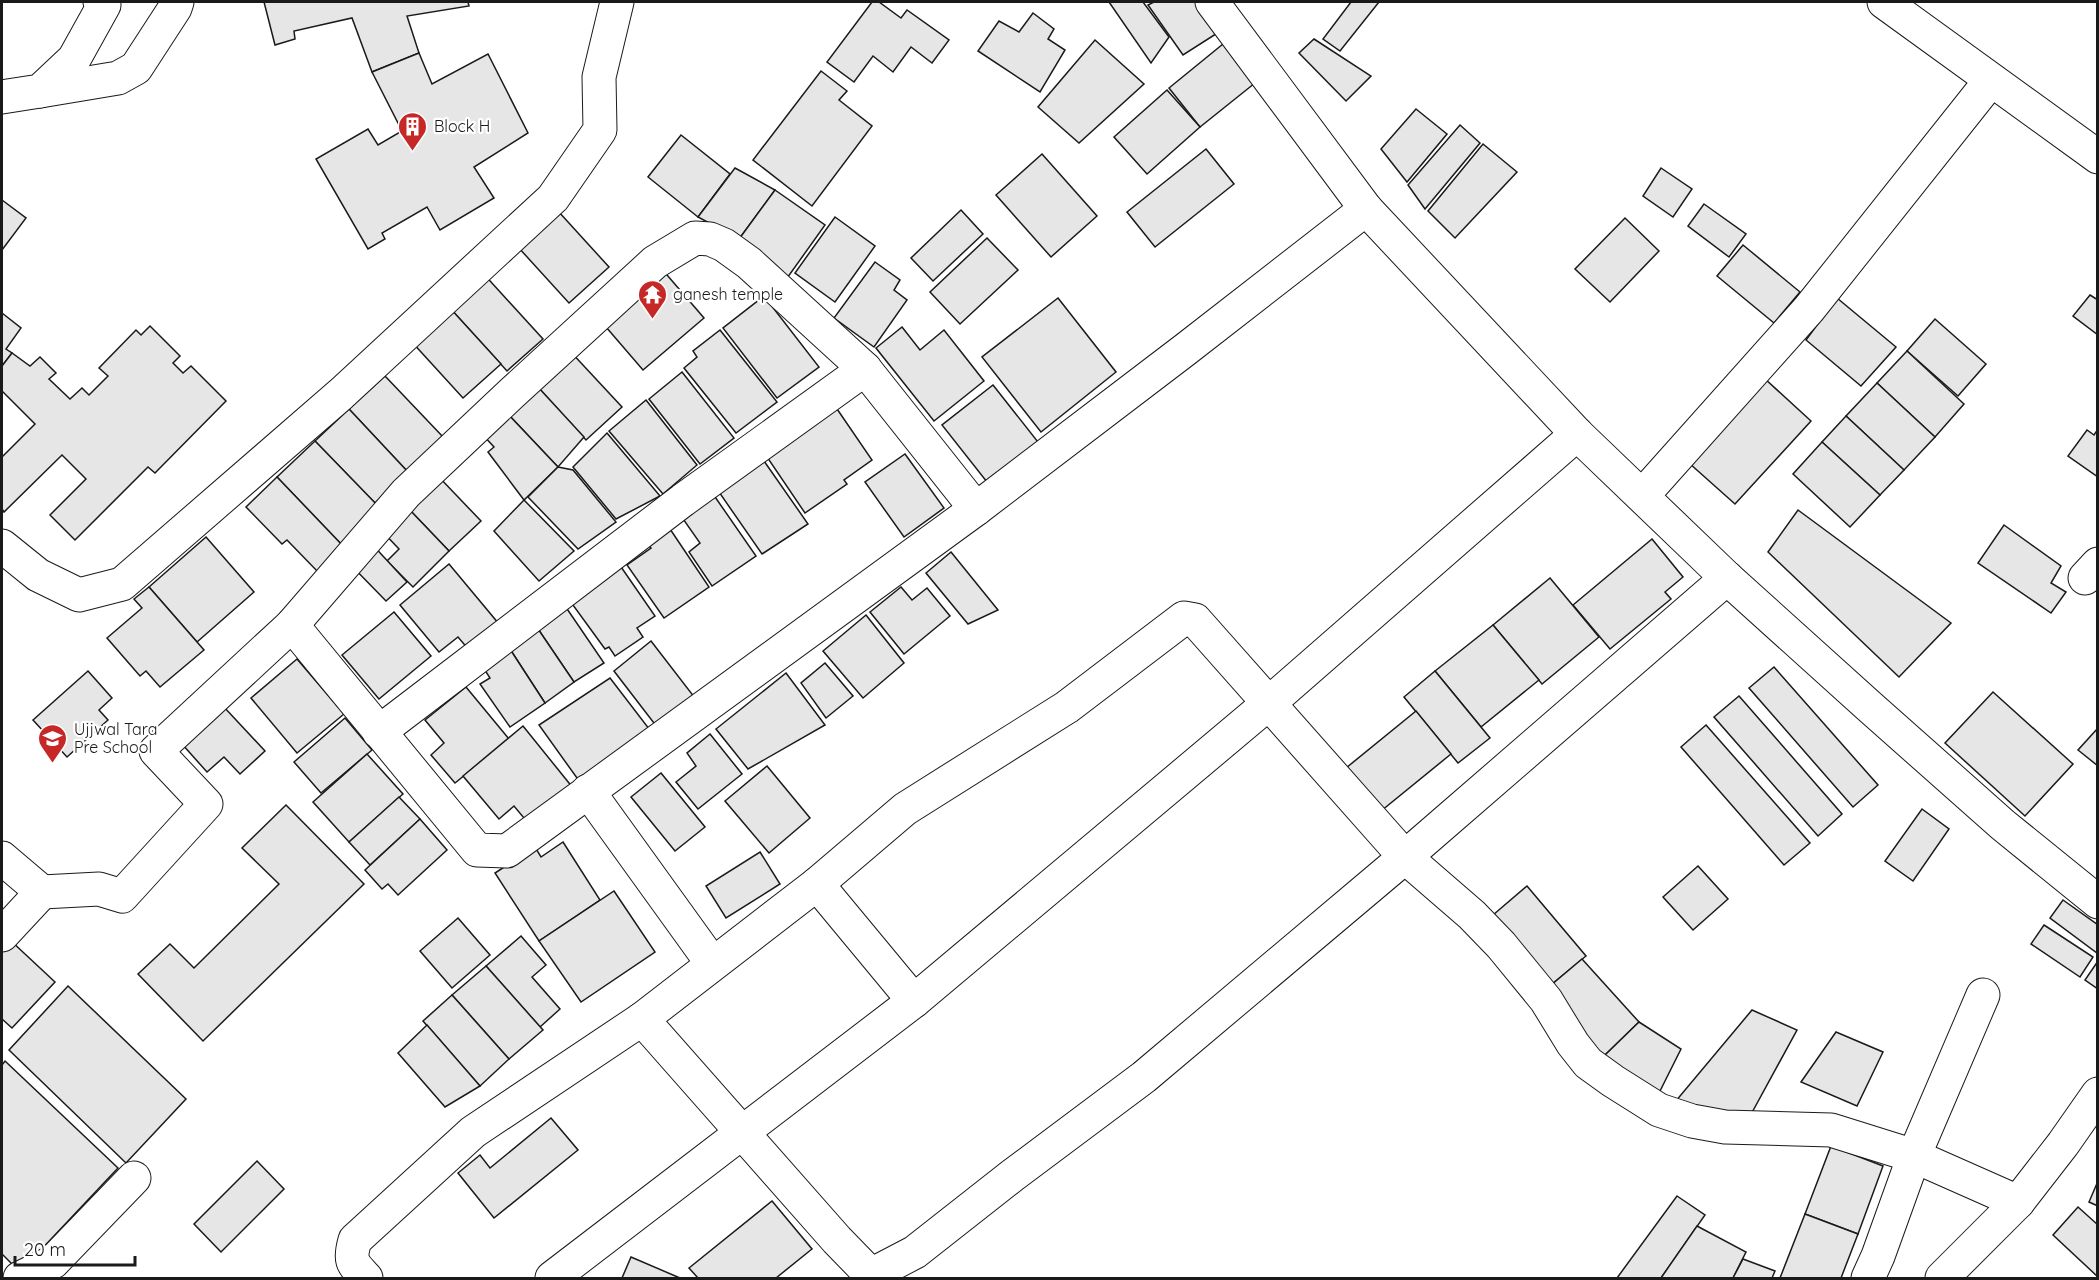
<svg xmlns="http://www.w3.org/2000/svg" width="2099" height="1280" font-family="Quicksand,sans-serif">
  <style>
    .building { fill: #e6e6e6; stroke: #1a1a1a; stroke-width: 1.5 }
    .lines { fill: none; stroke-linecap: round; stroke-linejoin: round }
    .minor-casing { stroke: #1a1a1a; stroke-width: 35 }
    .minor { stroke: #fff; stroke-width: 33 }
    .labels { text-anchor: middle; stroke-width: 4.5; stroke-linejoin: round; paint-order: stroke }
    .poi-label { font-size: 16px; fill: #1a1a1a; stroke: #fff; text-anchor: start }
  </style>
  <rect width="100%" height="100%" fill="#fff"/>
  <!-- building -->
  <g class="building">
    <path d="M264,2H468L469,6L407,16L419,53L372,72L352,18L294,31L295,39L275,45Z"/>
    <path d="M872,2H879L901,18L907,10L949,40L932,63L911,47L893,72L873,56L854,82L827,62Z"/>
    <path d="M1109,2H1143L1169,37L1151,63Z"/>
    <path d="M1154,2H1196L1219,32L1183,55L1148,5Z"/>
    <path d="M1351,2H1379L1340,51L1323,39Z"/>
    <path d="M1033,13L1054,29L1048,39L1065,50L1040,92L978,51L999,21L1019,32Z"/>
    <path d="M1314,39L1371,76L1346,101L1299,53Z"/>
    <path d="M1095,40L1144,84L1079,143L1038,107Z"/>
    <path d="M1223,44L1255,83L1200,127L1169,88Z"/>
    <path d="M419,53L432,84L488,54L528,133L474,167L494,198L440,230L427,207L382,233L385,239L368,249L316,159L368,129L378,145L402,131L372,72Z"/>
    <path d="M821,71L847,91L839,100L872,126L812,206L753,160Z"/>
    <path d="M1167,90L1200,127L1147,174L1114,137Z"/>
    <path d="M1416,109L1447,134L1407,182L1381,149Z"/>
    <path d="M1460,125L1480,143L1425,209L1408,185Z"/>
    <path d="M681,135L730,174L698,217L648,177Z"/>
    <path d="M1483,144L1517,172L1455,238L1428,211Z"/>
    <path d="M1206,149L1234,184L1155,247L1127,212Z"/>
    <path d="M1042,154L1097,216L1051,257L996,195Z"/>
    <path d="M735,168L775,190L739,239L698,217Z"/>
    <path d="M1661,168L1692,189L1673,217L1643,196Z"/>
    <path d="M775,190L825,225L785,281L734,246Z"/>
    <path d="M2,200L26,218L2,250Z"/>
    <path d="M1704,204L1746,234L1729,257L1688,226Z"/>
    <path d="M961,210L983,234L933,281L911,258Z"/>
    <path d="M558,211L609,267L569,303L518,247Z"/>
    <path d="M835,217L875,246L835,302L795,273Z"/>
    <path d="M1625,218L1659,251L1610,302L1575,269Z"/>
    <path d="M987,238L1018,270L960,324L930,292Z"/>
    <path d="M1743,245L1800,292L1774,323L1717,276Z"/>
    <path d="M875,262L900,280L894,290L907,300L874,347L834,318Z"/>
    <path d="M661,268L704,318L643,370L600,320Z"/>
    <path d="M481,271L543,339L507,371L449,307Z"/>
    <path d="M2090,295L2098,300V335L2073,316Z"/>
    <path d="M764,296L819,367L777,398L723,328Z"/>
    <path d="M1058,298L1116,372L1041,432L982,357Z"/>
    <path d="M1837,298L1896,347L1861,386L1806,340Z"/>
    <path d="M449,307L501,364L463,398L411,341Z"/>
    <path d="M2,313L21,328L6,349L12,353L2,366Z"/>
    <path d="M1935,319L1986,364L1958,396L1907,351Z"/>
    <path d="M150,326L180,356L173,363L183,373L191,366L226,401L155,473L148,467L75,540L50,515L86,479L62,455L4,512L2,509V457L35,424L2,391V366L12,353L30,366L40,357L56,373L49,379L70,399L82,388L89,395L108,376L99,368L136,330L141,335Z"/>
    <path d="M902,327L920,350L944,330L984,381L934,421L876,348Z"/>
    <path d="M720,330L777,402L736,433L684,368L697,357L693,351Z"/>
    <path d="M569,350L622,407L586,440L537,386Z"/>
    <path d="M1907,351L1964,404L1935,437L1877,383Z"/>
    <path d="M682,372L734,438L700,464L649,399Z"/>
    <path d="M385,376L444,438L408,472L349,409Z"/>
    <path d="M1764,378L1811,421L1735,504L1689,463Z"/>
    <path d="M1877,383L1935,437L1904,470L1846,416Z"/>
    <path d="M993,385L1038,442L987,482L942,425Z"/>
    <path d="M537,386L584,437L558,467L507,413Z"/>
    <path d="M646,400L697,465L663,494L609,431Z"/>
    <path d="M835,406L872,460L844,480L847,484L805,513L765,454Z"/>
    <path d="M349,409L408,472L375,503L315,441Z"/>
    <path d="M507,413L558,467L524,500L488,452L494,447L483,435Z"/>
    <path d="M1846,416L1904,470L1880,495L1822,442Z"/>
    <path d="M2098,429V477L2068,456L2087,430L2094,435Z"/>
    <path d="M607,433L660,496L616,519L573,467Z"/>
    <path d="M315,441L380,508L341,544L277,477Z"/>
    <path d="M1822,442L1880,495L1850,527L1793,474Z"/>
    <path d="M905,454L944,508L904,537L865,482Z"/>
    <path d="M764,461L808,524L762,554L719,492Z"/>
    <path d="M558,467L573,470L616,522L578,549L528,497Z"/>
    <path d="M437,475L481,521L449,551L406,506Z"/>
    <path d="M277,477L344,547L318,572L287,540L282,544L246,507Z"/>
    <path d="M713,494L756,556L712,586L689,552L700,543L681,516Z"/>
    <path d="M524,500L574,551L539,581L494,531Z"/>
    <path d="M406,506L449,551L413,587L387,561L399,549L381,530Z"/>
    <path d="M1798,510L1951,623L1899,677L1768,552Z"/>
    <path d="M2004,525L2061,566L2051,583L2066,592L2051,613L1978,563Z"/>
    <path d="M668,526L709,587L664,618L627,565L651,548L645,541Z"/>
    <path d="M206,537L254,592L197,642L149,587Z"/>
    <path d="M1652,539L1683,577L1665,592L1671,599L1610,649L1573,605Z"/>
    <path d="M369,541L407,582L386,601L347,561Z"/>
    <path d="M951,552L998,610L968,624L926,573Z"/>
    <path d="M449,564L499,624L469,650L458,637L439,652L400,605Z"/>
    <path d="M619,564L655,616L637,628L643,637L615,656L609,647L605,649L570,601Z"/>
    <path d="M1550,578L1599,637L1542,684L1493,625Z"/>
    <path d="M149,587L204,650L160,687L146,671L140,676L107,638L142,608L134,599Z"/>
    <path d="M901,587L912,600L927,588L950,616L904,654L870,612Z"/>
    <path d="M561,600L604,663L574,682L534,623Z"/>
    <path d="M394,612L431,656L379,699L342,655Z"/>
    <path d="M866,615L904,663L863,698L823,651Z"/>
    <path d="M534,623L574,682L545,703L508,646Z"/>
    <path d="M1493,625L1539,680L1481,727L1435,671Z"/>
    <path d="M651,641L695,698L657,727L614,671Z"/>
    <path d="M508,646L545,703L510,727L480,684L490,678L481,664Z"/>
    <path d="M297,659L344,714L297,753L251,698Z"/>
    <path d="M825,663L853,696L826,718L801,683Z"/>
    <path d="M1774,667L1878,785L1853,807L1749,688Z"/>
    <path d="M88,671L112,698L99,710L108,720L67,757L33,720Z"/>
    <path d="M1435,671L1490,738L1458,763L1404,697Z"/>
    <path d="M786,673L825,725L748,769L716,729Z"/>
    <path d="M610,678L653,734L582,785L539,725Z"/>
    <path d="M466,687L509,739L455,783L431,755L444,743L425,720Z"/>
    <path d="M1993,692L2073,764L2025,816L1945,743Z"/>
    <path d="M1739,696L1842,814L1818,836L1714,717Z"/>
    <path d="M223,706L265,751L240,774L224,757L207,772L182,744Z"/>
    <path d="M1416,711L1451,754L1381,811L1346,768Z"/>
    <path d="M345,718L372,750L321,793L294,762Z"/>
    <path d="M1706,725L1810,843L1784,865L1681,747Z"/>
    <path d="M523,726L573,788L529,824L514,806L499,819L463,776Z"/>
    <path d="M2098,728V766L2078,750Z"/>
    <path d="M710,734L742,774L698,809L676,782L696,766L687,753Z"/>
    <path d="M367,754L403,794L349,842L313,802Z"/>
    <path d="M767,766L810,818L769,853L725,801Z"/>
    <path d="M661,773L705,827L675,851L631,797Z"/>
    <path d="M399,797L420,819L370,865L349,842Z"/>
    <path d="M286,805L364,884L203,1041L138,974L170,944L194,968L279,884L242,848Z"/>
    <path d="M1922,809L1949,829L1913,881L1885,861Z"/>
    <path d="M420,819L447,850L398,895L388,884L382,889L365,870Z"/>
    <path d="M563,842L600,900L539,941L495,873L535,847L541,857Z"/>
    <path d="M760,852L780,884L726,918L706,886Z"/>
    <path d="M1698,866L1728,899L1693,930L1663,897Z"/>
    <path d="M1527,886L1586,956L1552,984L1493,915Z"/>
    <path d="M614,891L655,952L581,1002L539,941Z"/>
    <path d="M2063,900L2098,925L2097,953L2050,918Z"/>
    <path d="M458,918L490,955L452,988L420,951Z"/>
    <path d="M2044,925L2093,957L2080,977L2031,944Z"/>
    <path d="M521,936L546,965L532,977L560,1009L540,1027L486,966Z"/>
    <path d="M10,940L55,982L12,1028L2,1019V949Z"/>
    <path d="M1582,959L1639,1022L1603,1057L1550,986Z"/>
    <path d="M2098,961V989L2085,980Z"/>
    <path d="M486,966L543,1030L509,1059L452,995Z"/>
    <path d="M68,986L186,1099L126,1163L9,1050Z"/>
    <path d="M452,995L509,1059L480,1086L423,1021Z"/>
    <path d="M1752,1010L1797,1030L1749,1118L1675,1102Z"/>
    <path d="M1639,1022L1681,1049L1659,1093L1603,1057Z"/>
    <path d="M427,1025L480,1086L445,1107L398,1053Z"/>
    <path d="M1836,1032L1883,1052L1857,1106L1801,1082Z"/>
    <path d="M5,1061L118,1168L20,1272L2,1254V1065Z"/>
    <path d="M551,1118L578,1150L494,1218L458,1173L480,1155L490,1168Z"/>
    <path d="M1831,1146L1883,1166L1858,1234L1805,1214Z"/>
    <path d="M257,1161L284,1189L221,1252L194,1224Z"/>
    <path d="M2098,1181V1206L2089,1202Z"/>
    <path d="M1677,1196L1705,1215L1661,1278H1617Z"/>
    <path d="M772,1201L812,1249L776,1278H698L689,1268Z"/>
    <path d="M2078,1207L2098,1225V1277L2053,1235Z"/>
    <path d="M1805,1214L1858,1234L1841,1278H1780Z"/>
    <path d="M1697,1226L1746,1252L1733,1278H1661Z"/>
    <path d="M631,1257L680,1278H622Z"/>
    <path d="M1743,1259L1775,1271L1772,1278H1733Z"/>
  </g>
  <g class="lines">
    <defs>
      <g id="minor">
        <path d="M1212,2L1366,209L1577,434L1727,578L1870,707L2003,825L2098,902"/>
        <path d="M1884,2L2098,157"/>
        <path d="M40,91L118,78L136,68L175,8L177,2"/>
        <path d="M2,97L40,91L74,59L104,5L100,2"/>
        <path d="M1643,495L1809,309L1991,80"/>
        <path d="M2,546L38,575L79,595L122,584L341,394L553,198L600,130L599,77L617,2"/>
        <path d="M2085,578L2098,564"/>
        <path d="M292,625L477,850L507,851L976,509L1186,349L1366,209"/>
        <path d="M379,732L683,500L865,369"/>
        <path d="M588,791L712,963"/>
        <path d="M2,858L42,892L2,935"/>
        <path d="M817,884L914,1001"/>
        <path d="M42,892L99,889L122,896L206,804L156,751L292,625L406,493L512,393L655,262L695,238L710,239L724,245L749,263L865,369L976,509"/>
        <path d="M642,1019L837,1240L871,1275L915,1252L1013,1175L1144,1077L1405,857L1727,578"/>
        <path d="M20,1278L53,1262L134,1178"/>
        <path d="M366,1278C352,1263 349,1261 355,1240L473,1132L642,1019L817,884L905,809L1067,707L1184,618L1195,620L1405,857L1472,915L1501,945L1546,1000L1573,1044L1588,1063L1613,1081L1659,1110L1692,1121L1725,1127L1831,1130L1914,1156L2018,1202"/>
        <path d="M552,1278L914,1001L1269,703L1577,434"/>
        <path d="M1868,1278L1878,1256L1914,1156L1983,995"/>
        <path d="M1942,1278L2018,1202L2063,1144L2098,1094"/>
      </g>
    </defs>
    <!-- minor casing -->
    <use href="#minor" class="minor-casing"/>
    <!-- minor -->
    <use href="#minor" class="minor"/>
  </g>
  <!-- icons -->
  <defs>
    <symbol id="building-pin" viewBox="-11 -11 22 30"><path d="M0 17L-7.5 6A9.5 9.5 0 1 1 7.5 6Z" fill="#c62828" stroke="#fff"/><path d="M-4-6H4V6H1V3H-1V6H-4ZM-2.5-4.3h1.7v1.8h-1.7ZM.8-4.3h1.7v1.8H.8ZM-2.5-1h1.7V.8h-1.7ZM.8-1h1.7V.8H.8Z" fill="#fff"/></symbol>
    <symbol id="temple-pin" viewBox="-11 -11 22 30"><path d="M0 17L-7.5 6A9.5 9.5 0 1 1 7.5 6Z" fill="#c62828" stroke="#fff"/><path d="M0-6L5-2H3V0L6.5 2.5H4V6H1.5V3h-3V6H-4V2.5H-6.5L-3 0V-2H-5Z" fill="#fff"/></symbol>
    <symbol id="school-pin" viewBox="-11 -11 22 30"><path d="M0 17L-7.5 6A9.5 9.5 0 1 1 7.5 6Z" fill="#c62828" stroke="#fff"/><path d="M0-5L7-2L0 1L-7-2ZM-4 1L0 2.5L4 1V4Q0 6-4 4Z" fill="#fff"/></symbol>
  </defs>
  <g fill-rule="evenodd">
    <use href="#building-pin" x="396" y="110" width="33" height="45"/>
    <use href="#temple-pin" x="636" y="278" width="33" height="45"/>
    <use href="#school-pin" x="36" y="722" width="33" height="45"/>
  </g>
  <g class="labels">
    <!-- poi labels -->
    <g class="poi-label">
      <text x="434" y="132">Block H</text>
      <text x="673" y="300">ganesh temple</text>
      <text x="74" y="735">Ujjwal Tara<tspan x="74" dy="18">Pre School</tspan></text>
    </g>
  </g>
  <!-- border -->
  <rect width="2099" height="1280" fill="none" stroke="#1a1a1a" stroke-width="6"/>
  <!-- scale -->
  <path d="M15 1256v9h120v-9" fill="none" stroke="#1a1a1a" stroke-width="3"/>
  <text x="24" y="1256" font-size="18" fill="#1a1a1a" stroke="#ffffff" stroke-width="4.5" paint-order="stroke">20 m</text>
</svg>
